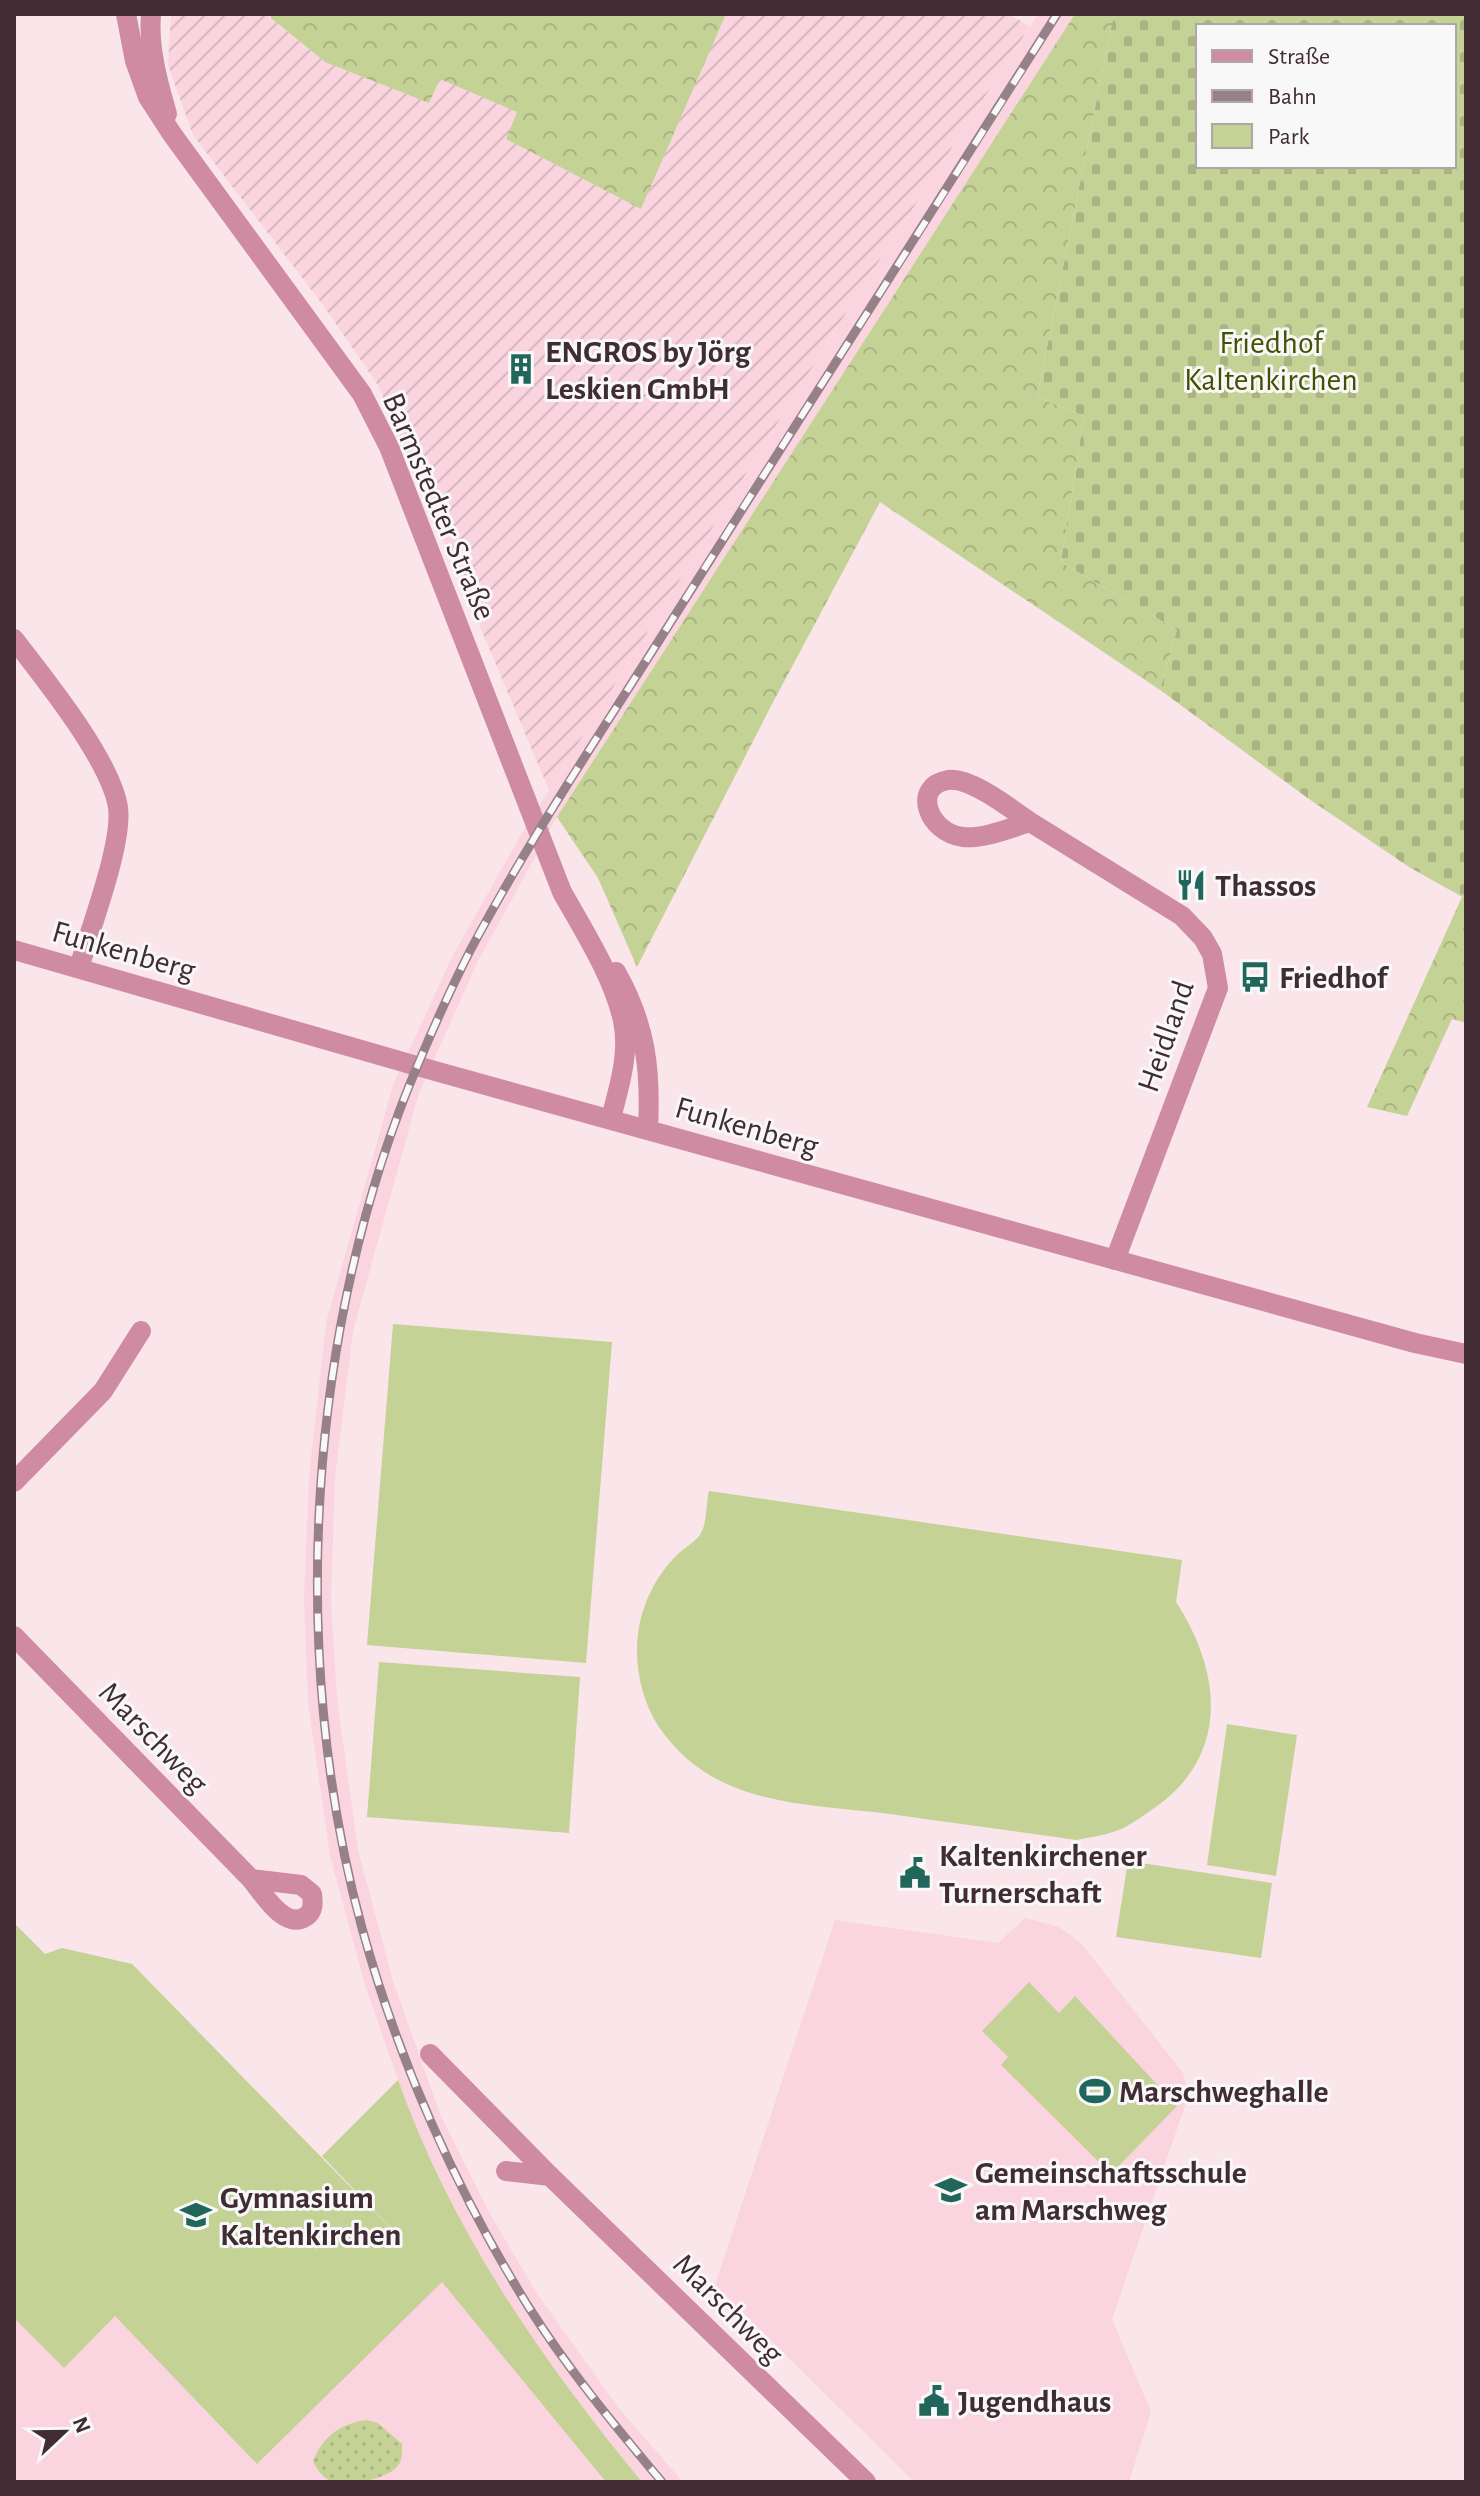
<svg xmlns="http://www.w3.org/2000/svg" width="1480" height="2496" font-family="'Alegreya Sans',sans-serif">
  <style>
    .built { fill: #fad5e0 }
    .industrial { fill: url(#industrial-furrows) }
    .grass { fill: url(#grass-dots) }
    .forest { fill: url(#forest-crowns) }
    .cemetery { fill: url(#cemetery-stones); fill-rule: evenodd }
    .green { fill: #c4d296 }
    .lines { fill: none; stroke-linecap: round; stroke-linejoin: round }
    .minor { stroke: #ce8ba1; stroke-width: 20 }
    .rail-casing { stroke: #958187; stroke-width: 9 }
    .rail { stroke: #f8f8f8; stroke-width: 6; stroke-dasharray: 18; stroke-linecap: butt }
    .labels { text-anchor: middle; stroke-width: 6; stroke-linejoin: round; paint-order: stroke }
    .park-label { font-size: 32px; fill: #444f00; stroke: #f8f8f8 }
    .poi-label { font-size: 32px; font-weight: bold; fill: #402c32; stroke: #f8f8f8; text-anchor: start }
    .street-label { font-size: 32px; fill: #402c32; stroke: #f8f8f8 }
  </style>
  <defs>
    <pattern id="industrial-furrows" width="10" height="10" patternUnits="userSpaceOnUse" patternTransform="scale(2)"><rect width="10" height="10" fill="#fad5e0"/><path d="M-1 1l2-2M0 10L10 0M9 11l2-2" fill="none" stroke="#d7b7c1"/></pattern>
    <pattern id="grass-dots" width="8" height="8" patternUnits="userSpaceOnUse" patternTransform="scale(2)"><rect width="8" height="8" fill="#c4d296"/><path d="M2 2h.1M6 6h.1" fill="none" stroke="#a9b482" stroke-width="1.8" stroke-linecap="round"/></pattern>
    <pattern id="forest-crowns" width="20" height="18" patternUnits="userSpaceOnUse" patternTransform="scale(2)"><rect width="20" height="18" fill="#c4d296"/><path d="M2 6a3 3 0 1 1 6 0M12 15a3 3 0 1 1 6 0" fill="none" stroke="#a9b482"/></pattern>
    <pattern id="cemetery-stones" width="16" height="16" patternUnits="userSpaceOnUse" patternTransform="scale(2)"><rect width="16" height="16" fill="#c4d296"/><path d="M2 7V4a2 2 0 0 1 4 0v3zM10 15v-3a2 2 0 0 1 4 0v3z" fill="#a9b482"/></pattern>
  </defs>
  <rect width="100%" height="100%" fill="#fae5eb"/>
  <!-- built -->
  <g class="built">
    <path d="M1038,14H1075L557,817L477,963L419,1093L353,1331L335,1478L331,1600L337,1699L358,1850L393,1981L440,2114L490,2214L538,2295L618,2407L683,2482H642L593,2423L519,2320L463,2228L413,2123L365,1985L330,1856L308,1703L304,1598L309,1475L326,1323L393,1085L452,957L519,838L859,292Z"/>
    <path d="M1025,1918L1059,1927L1081,1943L1183,2073L1189,2094L1112,2319L1151,2412L1129,2482H914L715,2285L835,1920L998,1943Z"/>
    <path d="M14,1923L45,1954L62,1948L132,1964L436,2274L607,2482H14Z"/>
  </g>
  <!-- industrial -->
  <path class="industrial" d="M171,14H266L325,62L429,103L440,78L517,112L506,139L641,209L726,14H1008L1030,26L859,292L549,790L378,385L323,305L193,135L168,65Z"/>
  <!-- grass -->
  <path class="grass" d="M366,2420L378,2423L402,2444C402,2453 403,2461 396,2468C383,2480 345,2488 329,2480C321,2476 317,2469 313,2461C323,2437 339,2424 366,2420Z"/>
  <!-- forest -->
  <g class="forest">
    <path d="M271,14H726L641,209L506,139L517,112L440,79L429,103L325,62L271,18Z"/>
    <path d="M1075,14H1114L1037,397L1084,416L1061,562L1177,630L1160,690L880,502L771,706L637,967L598,878L557,817Z"/>
    <path d="M1462,897L1466,899V1023L1452,1019L1407,1116L1367,1107Z"/>
  </g>
  <!-- cemetery -->
  <path class="cemetery" d="M1114,14H1466V899L1409,867L1309,799L1160,690L1177,630L1061,562L1084,416L1037,397ZM1198,26H1454V166H1198Z"/>
  <!-- green -->
  <g class="green">
    <path d="M393,1324L612,1342L586,1663L367,1645Z"/>
    <path d="M709,1491L1182,1560L1176,1602C1223,1674 1230,1759 1150,1811C1139,1819 1126,1828 1113,1832C1102,1836 1089,1837 1077,1840C1015,1831 952,1823 890,1814C803,1803 714,1807 659,1727C642,1702 634,1665 638,1634C642,1604 656,1575 678,1554C684,1548 697,1541 701,1533C707,1523 706,1503 709,1491Z"/>
    <path d="M379,1662L580,1677L569,1833L367,1817Z"/>
    <path d="M1227,1724L1297,1735L1276,1876L1207,1865Z"/>
    <path d="M1128,1861L1272,1883L1261,1958L1116,1937Z"/>
    <path d="M14,1923L45,1954L62,1948L132,1964L411,2249L322,2156L398,2080C451,2229 541,2360 642,2482H606L442,2282L257,2464L115,2316L64,2368L14,2318Z"/>
    <path d="M1029,1982L1059,2013L1075,1996L1177,2106L1111,2174L1001,2065L1008,2057L982,2031Z"/>
  </g>
  <g class="lines">
    <!-- minor -->
    <g class="minor">
      <path d="M126,14L135,61L148,97L172,134L362,394L389,447L562,892C584,931 614,978 623,1021C630,1053 619,1087 611,1118"/>
      <path d="M151,14C148,47 158,83 167,114"/>
      <path d="M14,639C44,678 110,759 118,807C123,844 90,929 79,968"/>
      <path d="M1030,822C1011,809 971,777 948,780C911,786 928,833 963,837C984,839 1010,828 1030,822L1182,916L1203,938L1212,954L1218,988L1115,1260"/>
      <path d="M14,950L417,1066L1415,1343L1466,1354"/>
      <path d="M616,972C646,1025 651,1069 648,1129"/>
      <path d="M14,1482L103,1391L141,1331"/>
      <path d="M14,1636L251,1879C262,1892 284,1930 305,1917C314,1912 313,1902 312,1894L301,1885L251,1879"/>
      <path d="M430,2054L550,2176"/>
      <path d="M506,2171L550,2176L866,2482"/>
    </g>
    <defs>
      <path id="rail" d="M662,2482C615,2426 567,2368 528,2306C456,2190 398,2060 362,1928C287,1655 307,1323 419,1062C435,1024 452,986 471,949C531,836 604,728 672,620C800,417 930,216 1057,14"/>
    </defs>
    <!-- rail casing -->
    <use href="#rail" class="rail-casing"/>
    <!-- rail -->
    <use href="#rail" class="rail"/>
  </g>
  <!-- icons -->
  <defs>
    <symbol id="building-bare" viewBox="-9 -9 18 18"><path d="M-4-6H4V6H1V3H-1V6H-4ZM-2.5-4.3h1.7v1.8h-1.7ZM.8-4.3h1.7v1.8H.8ZM-2.5-1h1.7V.8h-1.7ZM.8-1h1.7V.8H.8Z" fill="#20665a" stroke="#f8f8f8" stroke-width="2.5" paint-order="stroke"/></symbol>
    <symbol id="restaurant-bare" viewBox="-9 -9 18 18"><path d="M-5-6h1v4h1v-4h1v4h1v-4h1v5L-1.5 .5V6h-2V.5L-5-1ZM5-6V6H3V1.5H1.5Q1.5-4 5-6Z" fill="#20665a" stroke="#f8f8f8" stroke-width="2.5" paint-order="stroke"/></symbol>
    <symbol id="bus-bare" viewBox="-9 -9 18 18"><path d="M-5-6H5V4H4V6H2V4H-2V6H-4V4H-5ZM-3.5-4V0h7V-4ZM-3.5 1.2v1.5H-2V1.2ZM2 1.2v1.5H3.5V1.2Z" fill="#20665a" stroke="#f8f8f8" stroke-width="2.5" paint-order="stroke"/></symbol>
    <symbol id="civic-bare" viewBox="-9 -9 18 18"><path d="M-.6-6.5H3V-4.5H.6V-3L4-1V1h2V6H-6V1h2V-1L-.6-3ZM-1.2 2.5V6h2.4V2.5Z" fill="#20665a" stroke="#f8f8f8" stroke-width="2.5" paint-order="stroke"/></symbol>
    <symbol id="stadium-bare" viewBox="-9 -9 18 18"><path d="M0-5a6.5 5 0 1 0 0 10a6.5 5 0 1 0 0-10ZM-3.5-1.8h7v3.6h-7Z" fill="#20665a" stroke="#f8f8f8" stroke-width="2.5" paint-order="stroke"/></symbol>
    <symbol id="school-bare" viewBox="-9 -9 18 18"><path d="M0-5L7-2L0 1L-7-2ZM-4 1L0 2.5L4 1V4Q0 6-4 4Z" fill="#20665a" stroke="#f8f8f8" stroke-width="2.5" paint-order="stroke"/></symbol>
  </defs>
  <g fill-rule="evenodd">
    <use href="#building-bare" x="499" y="347" width="44" height="44"/>
    <use href="#restaurant-bare" x="1169" y="863" width="44" height="44"/>
    <use href="#bus-bare" x="1233" y="955" width="44" height="44"/>
    <use href="#civic-bare" x="893" y="1851" width="44" height="44"/>
    <use href="#stadium-bare" x="1073" y="2069" width="44" height="44"/>
    <use href="#school-bare" x="929" y="2168" width="44" height="44"/>
    <use href="#school-bare" x="174" y="2193" width="44" height="44"/>
    <use href="#civic-bare" x="912" y="2379" width="44" height="44"/>
  </g>
  <g class="labels">
    <!-- park labels -->
    <g class="park-label">
      <text x="1271" y="353">Friedhof<tspan x="1271" dy="37">Kaltenkirchen</tspan></text>
    </g>
    <!-- poi labels -->
    <g class="poi-label">
      <text x="545" y="362">ENGROS by Jörg<tspan x="545" dy="37">Leskien GmbH</tspan></text>
      <text x="1215" y="896">Thassos</text>
      <text x="1279" y="988">Friedhof</text>
      <text x="939" y="1866">Kaltenkirchener<tspan x="939" dy="37">Turnerschaft</tspan></text>
      <text x="1119" y="2102">Marschweghalle</text>
      <text x="975" y="2183">Gemeinschaftsschule<tspan x="975" dy="37">am Marschweg</tspan></text>
      <text x="220" y="2208">Gymnasium<tspan x="220" dy="37">Kaltenkirchen</tspan></text>
      <text x="958" y="2412">Jugendhaus</text>
    </g>
    <!-- street labels -->
    <g class="street-label">
      <text transform="translate(440 506) rotate(67)" y="11">Barmstedter Straße</text>
      <text transform="translate(124 950) rotate(16)" y="11">Funkenberg</text>
      <text transform="translate(1165 1036) rotate(-71)" y="11">Heidland</text>
      <text transform="translate(747 1126) rotate(16)" y="11">Funkenberg</text>
      <text transform="translate(154 1737) rotate(46)" y="11">Marschweg</text>
      <text transform="translate(729 2308) rotate(45)" y="11">Marschweg</text>
    </g>
  </g>
  <!-- border -->
  <rect width="1480" height="2496" fill="none" stroke="#402c32" stroke-width="32"/>
  <!-- legend -->
  <rect x="1196" y="24" width="260" height="144" fill="#f8f8f8" stroke="#aea6a9" stroke-width="2"/>
  <rect x="1212" y="50" width="40" height="12" fill="#ce8ba1" stroke="#aea6a9" stroke-width="2"/>
  <text x="1268" y="64" font-size="24" fill="#402c32">Straße</text>
  <rect x="1212" y="90" width="40" height="12" fill="#958187" stroke="#aea6a9" stroke-width="2"/>
  <text x="1268" y="104" font-size="24" fill="#402c32">Bahn</text>
  <rect x="1212" y="124" width="40" height="24" fill="#c4d296" stroke="#aea6a9" stroke-width="2"/>
  <text x="1268" y="144" font-size="24" fill="#402c32">Park</text>
  <!-- north arrow -->
  <g transform="translate(64 2432) rotate(68)" stroke="#f8f8f8" stroke-width="6" paint-order="stroke">
  <path d="M0-6L14 30L0 20L-14 30Z" fill="#402c32"/>
  <text y="-12" font-size="22" font-weight="bold" text-anchor="middle" fill="#402c32">N</text>
  </g>
</svg>
